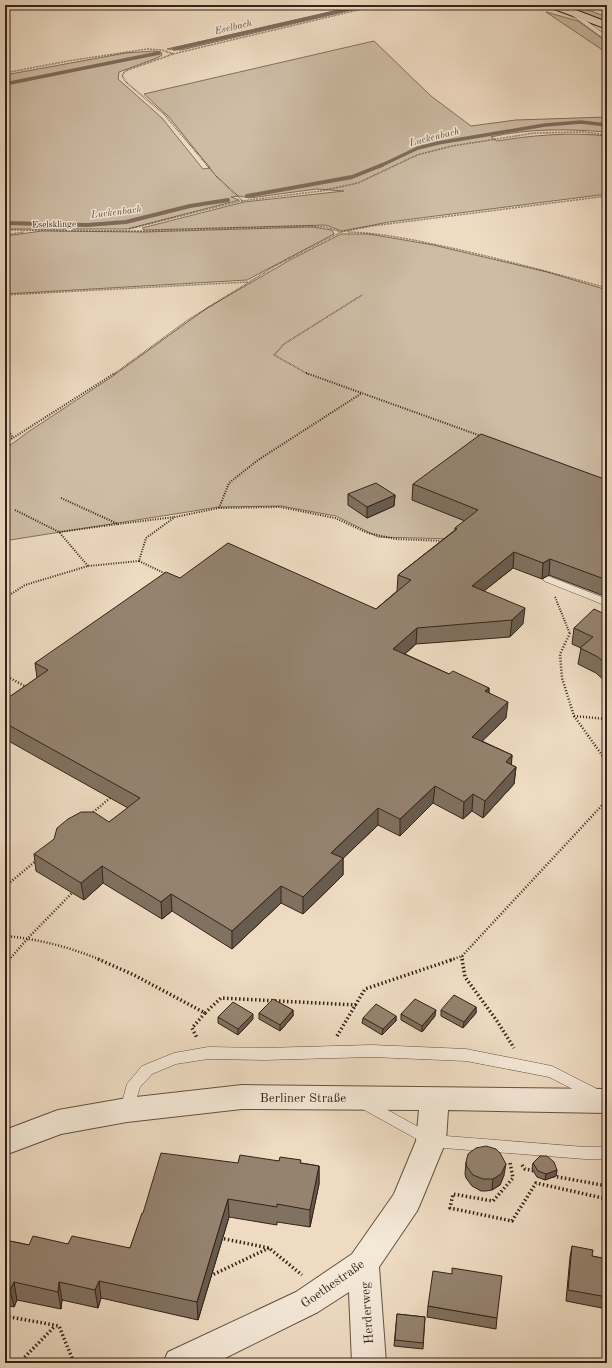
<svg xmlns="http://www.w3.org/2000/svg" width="612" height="1368" font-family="'Old Standard TT',serif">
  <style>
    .green { fill: #cebca5; stroke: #81705e }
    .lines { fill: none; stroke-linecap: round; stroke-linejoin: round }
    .stream-far1 { stroke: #7e6c5b; stroke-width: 3.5 }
    .stream { stroke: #7e6c5b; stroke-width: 4 }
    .service-casing { stroke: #625142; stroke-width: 1 }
    .minor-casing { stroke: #625142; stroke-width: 2 }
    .primary-casing { stroke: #342318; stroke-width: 2 }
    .path-far3 { stroke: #342318; stroke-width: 1.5; stroke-dasharray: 0.5 1; stroke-linecap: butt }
    .path-far2 { stroke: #342318; stroke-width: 2; stroke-dasharray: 1 1.5; stroke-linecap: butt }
    .path-far1 { stroke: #342318; stroke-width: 2.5; stroke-dasharray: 1 2; stroke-linecap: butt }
    .path { stroke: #342318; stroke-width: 3.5; stroke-dasharray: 1.5 2.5; stroke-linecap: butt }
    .service { fill: #f4e8d7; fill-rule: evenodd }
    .minor { fill: #f4e8d7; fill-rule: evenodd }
    .primary { fill: #eedbc2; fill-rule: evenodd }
    .wall { fill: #807160; stroke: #342318 }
    .shaded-wall { fill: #685c4e; stroke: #342318 }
    .building { fill: #958370; stroke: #342318 }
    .labels { text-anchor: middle; stroke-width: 3; stroke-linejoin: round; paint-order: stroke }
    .far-street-label { font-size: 9px; fill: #342318; stroke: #f4e8d7 }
    .far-water-label { font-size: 10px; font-style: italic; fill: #5f4d3f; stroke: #f4e8d7 }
    .near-street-label { font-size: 13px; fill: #342318; stroke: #f4e8d7 }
  </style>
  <rect width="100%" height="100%" fill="#eedbc2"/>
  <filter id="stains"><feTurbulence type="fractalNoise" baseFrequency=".005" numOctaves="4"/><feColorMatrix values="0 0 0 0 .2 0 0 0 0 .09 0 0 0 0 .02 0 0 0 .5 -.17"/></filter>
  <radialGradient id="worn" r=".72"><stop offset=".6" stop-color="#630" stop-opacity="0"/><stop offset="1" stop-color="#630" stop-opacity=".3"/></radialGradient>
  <!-- green -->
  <g class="green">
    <path d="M362,5H373L181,50L167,49Z"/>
    <path d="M562,5H575L607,17V22Z"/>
    <path d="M546,12L578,21L607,42V53Z"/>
    <path d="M374,41L431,96L471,126L516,120L607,117V132C569,129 529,128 491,137L497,141C534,135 570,132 607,136V194L389,222L342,231L326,225L144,230L142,228L244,202L344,191L316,189L250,198L239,196L231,197L239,200L127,229H5V75L126,53L154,51L161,52L162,55L157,58L119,72L118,79L162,118L203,169L210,168L169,117L144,94Z"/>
    <path d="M312,227L332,230L334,234L247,280L5,294V236L42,231L145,232Z"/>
    <path d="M341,234H369L433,245L547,272L607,290V601L456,539L378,537L336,516L281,506L219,507L10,540L5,539V449L28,432L110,378L207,308L290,260Z"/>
  </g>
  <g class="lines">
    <!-- stream-far1 -->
    <g class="stream-far1">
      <path d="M174,49L366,5"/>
      <path d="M5,84L159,53"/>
      <path d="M380,166L418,148L438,143L545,125L581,122L607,125"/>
    </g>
    <!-- stream -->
    <g class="stream">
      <path d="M247,196L352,177L382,165"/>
      <path d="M5,223L87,225L126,222L190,206L228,200"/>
    </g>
    <defs>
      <g id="service">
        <path d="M573,14H577L607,36V41L573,16Z"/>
        <path d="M548,576L607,599V606L544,581L543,579Z"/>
        <path d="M372,1045L466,1049L552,1066L601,1091L603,1095L601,1099L596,1101L549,1077L466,1061L372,1057L264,1060L208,1059L176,1064L152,1074L140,1087L132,1114L127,1116L122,1114L120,1110L127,1084L142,1066L174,1053L208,1047L264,1048Z"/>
        <path d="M364,1097L433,1135L585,1147H607V1159H585L431,1147L359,1107L357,1103L359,1099Z"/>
      </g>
      <path id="minor" d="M242,1085L607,1089V1113L448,1110L446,1141L421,1202L417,1211L379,1267L386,1363H352L349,1292L318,1312L215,1363H163L168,1352L296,1292L352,1254L394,1194L416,1141L419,1110L242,1109L127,1122L61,1134L5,1155V1130L58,1110L127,1098Z"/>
      <path id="primary" d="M548,5H563L607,22V29L549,7Z"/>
    </defs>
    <!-- service casing -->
    <use href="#service" class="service-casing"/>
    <!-- minor casing -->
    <use href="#minor" class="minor-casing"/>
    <!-- primary casing -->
    <use href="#primary" class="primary-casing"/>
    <!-- path-far3 -->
    <g class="path-far3">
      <path d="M173,54L125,71L122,76L127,83L164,114L217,177L243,201"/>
      <path d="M5,73L68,61L147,49L162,50L173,54L379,5"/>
      <path d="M129,229L241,201L321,191L358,183L417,155L452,146L535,133L583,132L607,135"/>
      <path d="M5,230L144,231L308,226L326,227L341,232"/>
      <path d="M348,232C382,233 414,240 447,247C501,259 554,273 607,288"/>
      <path d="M5,235L24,232"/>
      <path d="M5,295L248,282"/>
      <path d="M114,374L188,320L275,266L341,232L372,226L607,196"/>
      <path d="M308,374L274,355L284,344L362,295"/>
    </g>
    <!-- path-far2 -->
    <g class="path-far2">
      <path d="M306,373L481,436"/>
      <path d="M5,425L13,438"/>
      <path d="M5,443L115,373"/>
      <path d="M61,498L118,524L175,517"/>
      <path d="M219,508L229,483L258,460L362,393"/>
      <path d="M15,510L59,532"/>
      <path d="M139,561L166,574"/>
      <path d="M88,566L59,532L118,524"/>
      <path d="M555,597L570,634"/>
      <path d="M5,598L25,585L88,566L139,561L146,538L175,517L219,508L280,507L335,518L368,533L395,539L446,541"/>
    </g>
    <!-- path-far1 -->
    <g class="path-far1">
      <path d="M570,633L560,654L562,678L574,716L607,762"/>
      <path d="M5,675L26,687"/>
      <path d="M574,716L607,719"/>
      <path d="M91,814L110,798"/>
      <path d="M5,882L8,884L5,887"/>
      <path d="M8,884L37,860"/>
      <path d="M5,936C39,939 69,947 101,960"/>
      <path d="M462,956L463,960"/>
      <path d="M9,960L29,937L74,891"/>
      <path d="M451,960L462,956L607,800"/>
    </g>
    <!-- path -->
    <g class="path">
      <path d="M98,959L134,975L205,1013L192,1028L197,1038"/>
      <path d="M462,959L465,977L497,1021L514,1048"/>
      <path d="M5,965L10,959"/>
      <path d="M205,1013L221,998L356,1005"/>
      <path d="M337,1036L365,989L454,959"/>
      <path d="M603,1045L607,1040"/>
      <path d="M510,1163L513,1178L493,1201L453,1194L450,1208L512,1221L536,1183L607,1199"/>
      <path d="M522,1165L525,1169L535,1171"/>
      <path d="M553,1176L607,1186"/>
      <path d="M220,1238L269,1248L302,1275"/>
      <path d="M210,1276L269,1248"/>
      <path d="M5,1316L59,1326L74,1363"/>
      <path d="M19,1363L55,1326"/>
    </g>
    <!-- service -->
    <use href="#service" class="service"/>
    <!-- minor -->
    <use href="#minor" class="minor"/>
    <!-- primary -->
    <use href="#primary" class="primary"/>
  </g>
  <!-- wall -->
  <g class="wall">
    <path d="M607,480V597L549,575L542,579L513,568L484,591L523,624L510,637L416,644L405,654L449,674L489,688V693L506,718L482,741L512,755L511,765L516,767L514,784L483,818L472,811L463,819L433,803L400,836L378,825L343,858V875L303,914L281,903L232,949L172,911L162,919L103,883L84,900L36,871L34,854L109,822L128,808L5,739V700L37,678L35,663L180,578L376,609L397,591L398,575L455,530V528L465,521L412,500L413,484Z"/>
    <path d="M348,494L395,495L394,506L367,518L348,505Z"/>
    <path d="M607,615V683L596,673L578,664L581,648L572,644L574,628Z"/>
    <path d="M476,1007V1013L463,1028L441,1016V1010Z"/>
    <path d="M293,1010V1016L280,1031L259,1019V1013Z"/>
    <path d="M401,1014L435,1016L422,1032L401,1020Z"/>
    <path d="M396,1016V1021L382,1035L362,1023L363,1018Z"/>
    <path d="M218,1017L253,1019L238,1035L218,1023Z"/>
    <path d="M279,1161L301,1163L319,1166V1184L310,1227L277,1222V1225L229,1217L198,1320L101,1298L98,1308L62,1300L61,1309L17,1300L14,1307L5,1305V1240L29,1245L68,1244L130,1248L143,1213L238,1163Z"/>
    <path d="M466,1162L504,1175L500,1185L492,1190L486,1191H481L472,1186L466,1178L465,1174Z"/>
    <path d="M533,1163L557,1170L556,1176L545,1180L537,1177L532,1169Z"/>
    <path d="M572,1246L592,1256L607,1259V1309L566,1301L570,1257Z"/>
    <path d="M428,1306L497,1318L496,1329L427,1317Z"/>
    <path d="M397,1314L425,1317L423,1349L394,1346Z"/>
  </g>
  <!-- shaded-wall -->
  <g class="shaded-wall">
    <path d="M395,495L394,506L367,518V507Z"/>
    <path d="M514,552L513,568L470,602L472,586Z"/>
    <path d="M550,559L549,575L542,579L543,563Z"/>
    <path d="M525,608L523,624L510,637L512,620Z"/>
    <path d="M417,628L416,644L392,665L393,649Z"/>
    <path d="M489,688L488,704L485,691Z"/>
    <path d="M508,702L506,718L470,753L472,737Z"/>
    <path d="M512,755L511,772L506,762Z"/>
    <path d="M516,767L514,784L483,818L485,801Z"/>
    <path d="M435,786L433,803L400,836V819Z"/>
    <path d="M473,794L472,811L463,819L464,802Z"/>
    <path d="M378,808V825L331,870V853Z"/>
    <path d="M343,858V875L303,914V897Z"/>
    <path d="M102,866L103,883L84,900L81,883Z"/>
    <path d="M281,886V903L232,949V931Z"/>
    <path d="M171,894L172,911L162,919L161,902Z"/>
    <path d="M476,1007V1013L463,1028L464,1022Z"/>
    <path d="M293,1010V1016L280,1031V1025Z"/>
    <path d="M436,1010L435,1016L422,1032V1026Z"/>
    <path d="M253,1014V1019L238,1035V1029Z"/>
    <path d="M396,1016V1021L382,1035L383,1029Z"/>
    <path d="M506,1164L504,1175L500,1185L492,1190L493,1179Z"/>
    <path d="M319,1166V1184L310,1227V1210Z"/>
    <path d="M557,1170L556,1176L545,1180L546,1174Z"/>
    <path d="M228,1199L229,1217L198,1320L197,1302Z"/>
    <path d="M99,1281L101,1298L98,1308L95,1290Z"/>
    <path d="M14,1282L17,1300L14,1307L10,1290Z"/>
    <path d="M59,1282L62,1300L61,1309L58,1292Z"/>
  </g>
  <!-- building -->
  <g class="building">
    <path d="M481,434L607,480V580L550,559L543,563L514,552L472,586L525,608L512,620L417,628L393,649L449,674L453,671L489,688L485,691L508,702L472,737L512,755L506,762L516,767L485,801L473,794L464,802L435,786L400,819L378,808L331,853L343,858L303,897L281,886L232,931L171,894L161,902L102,866L81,883L34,854L54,839L57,828L68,819L81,812H94L109,822L140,798L5,723V700L48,670L35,663L166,572L180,578L228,543L376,609L411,580L398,575L457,529L455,528L478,510L413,484Z"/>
    <path d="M376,483L395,495L367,507L348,494Z"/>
    <path d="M594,609L607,615V665L598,657L580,648L593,637L574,628Z"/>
    <path d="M454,995L476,1007L464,1022L441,1010Z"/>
    <path d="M273,999L293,1010L280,1025L259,1013Z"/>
    <path d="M415,999L436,1010L422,1026L401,1014Z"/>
    <path d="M233,1002L253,1014L238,1029L218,1017Z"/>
    <path d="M376,1004L396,1016L383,1029L363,1018Z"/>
    <path d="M486,1146L496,1149L500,1153L506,1164L501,1174L493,1179H483L473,1175L467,1167L466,1162L468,1154L476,1148Z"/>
    <path d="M161,1153L238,1163L240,1155L279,1161L280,1157L301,1160L300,1163L319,1166L310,1210L277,1204V1207L228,1199L197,1302L99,1281L95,1290L59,1282L58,1292L14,1282L10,1290L5,1289V1240L29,1245L33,1236L68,1244L72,1236L130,1248L142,1213H143Z"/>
    <path d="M540,1156H547L554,1162L557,1170L546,1174L538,1171L533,1163Z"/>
    <path d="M572,1246L593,1250L592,1256L607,1259V1297L568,1290Z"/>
    <path d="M452,1268L502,1276L497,1318L428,1306L433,1271L452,1274Z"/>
    <path d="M397,1314L425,1317L423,1343L395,1340Z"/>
  </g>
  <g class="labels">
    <!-- far-street labels -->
    <g class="far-street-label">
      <text transform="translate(54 224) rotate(-1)" y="3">Eselsklinge</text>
    </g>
    <!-- far-water labels -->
    <g class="far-water-label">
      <text transform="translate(233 26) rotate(-13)" y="4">Eselbach</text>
      <text transform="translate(434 136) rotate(-14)" y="4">Luckenbach</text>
      <text transform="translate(116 211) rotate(-7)" y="4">Luckenbach</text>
    </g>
    <!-- near-street labels -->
    <g class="near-street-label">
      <text x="303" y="1102">Berliner Straße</text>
      <text transform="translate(332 1283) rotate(-35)" y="5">Goethestraße</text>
      <text transform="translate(366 1313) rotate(-94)" y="5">Herderweg</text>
    </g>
  </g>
  <!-- margin -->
  <rect width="612" height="1368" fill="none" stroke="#eedbc2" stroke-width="20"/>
  <rect x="6" y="6" width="600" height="1356" fill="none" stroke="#342318" stroke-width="2"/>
  <rect x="10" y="10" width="592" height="1348" fill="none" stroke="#342318"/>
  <rect width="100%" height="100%" filter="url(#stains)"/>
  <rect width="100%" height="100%" fill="url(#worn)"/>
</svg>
